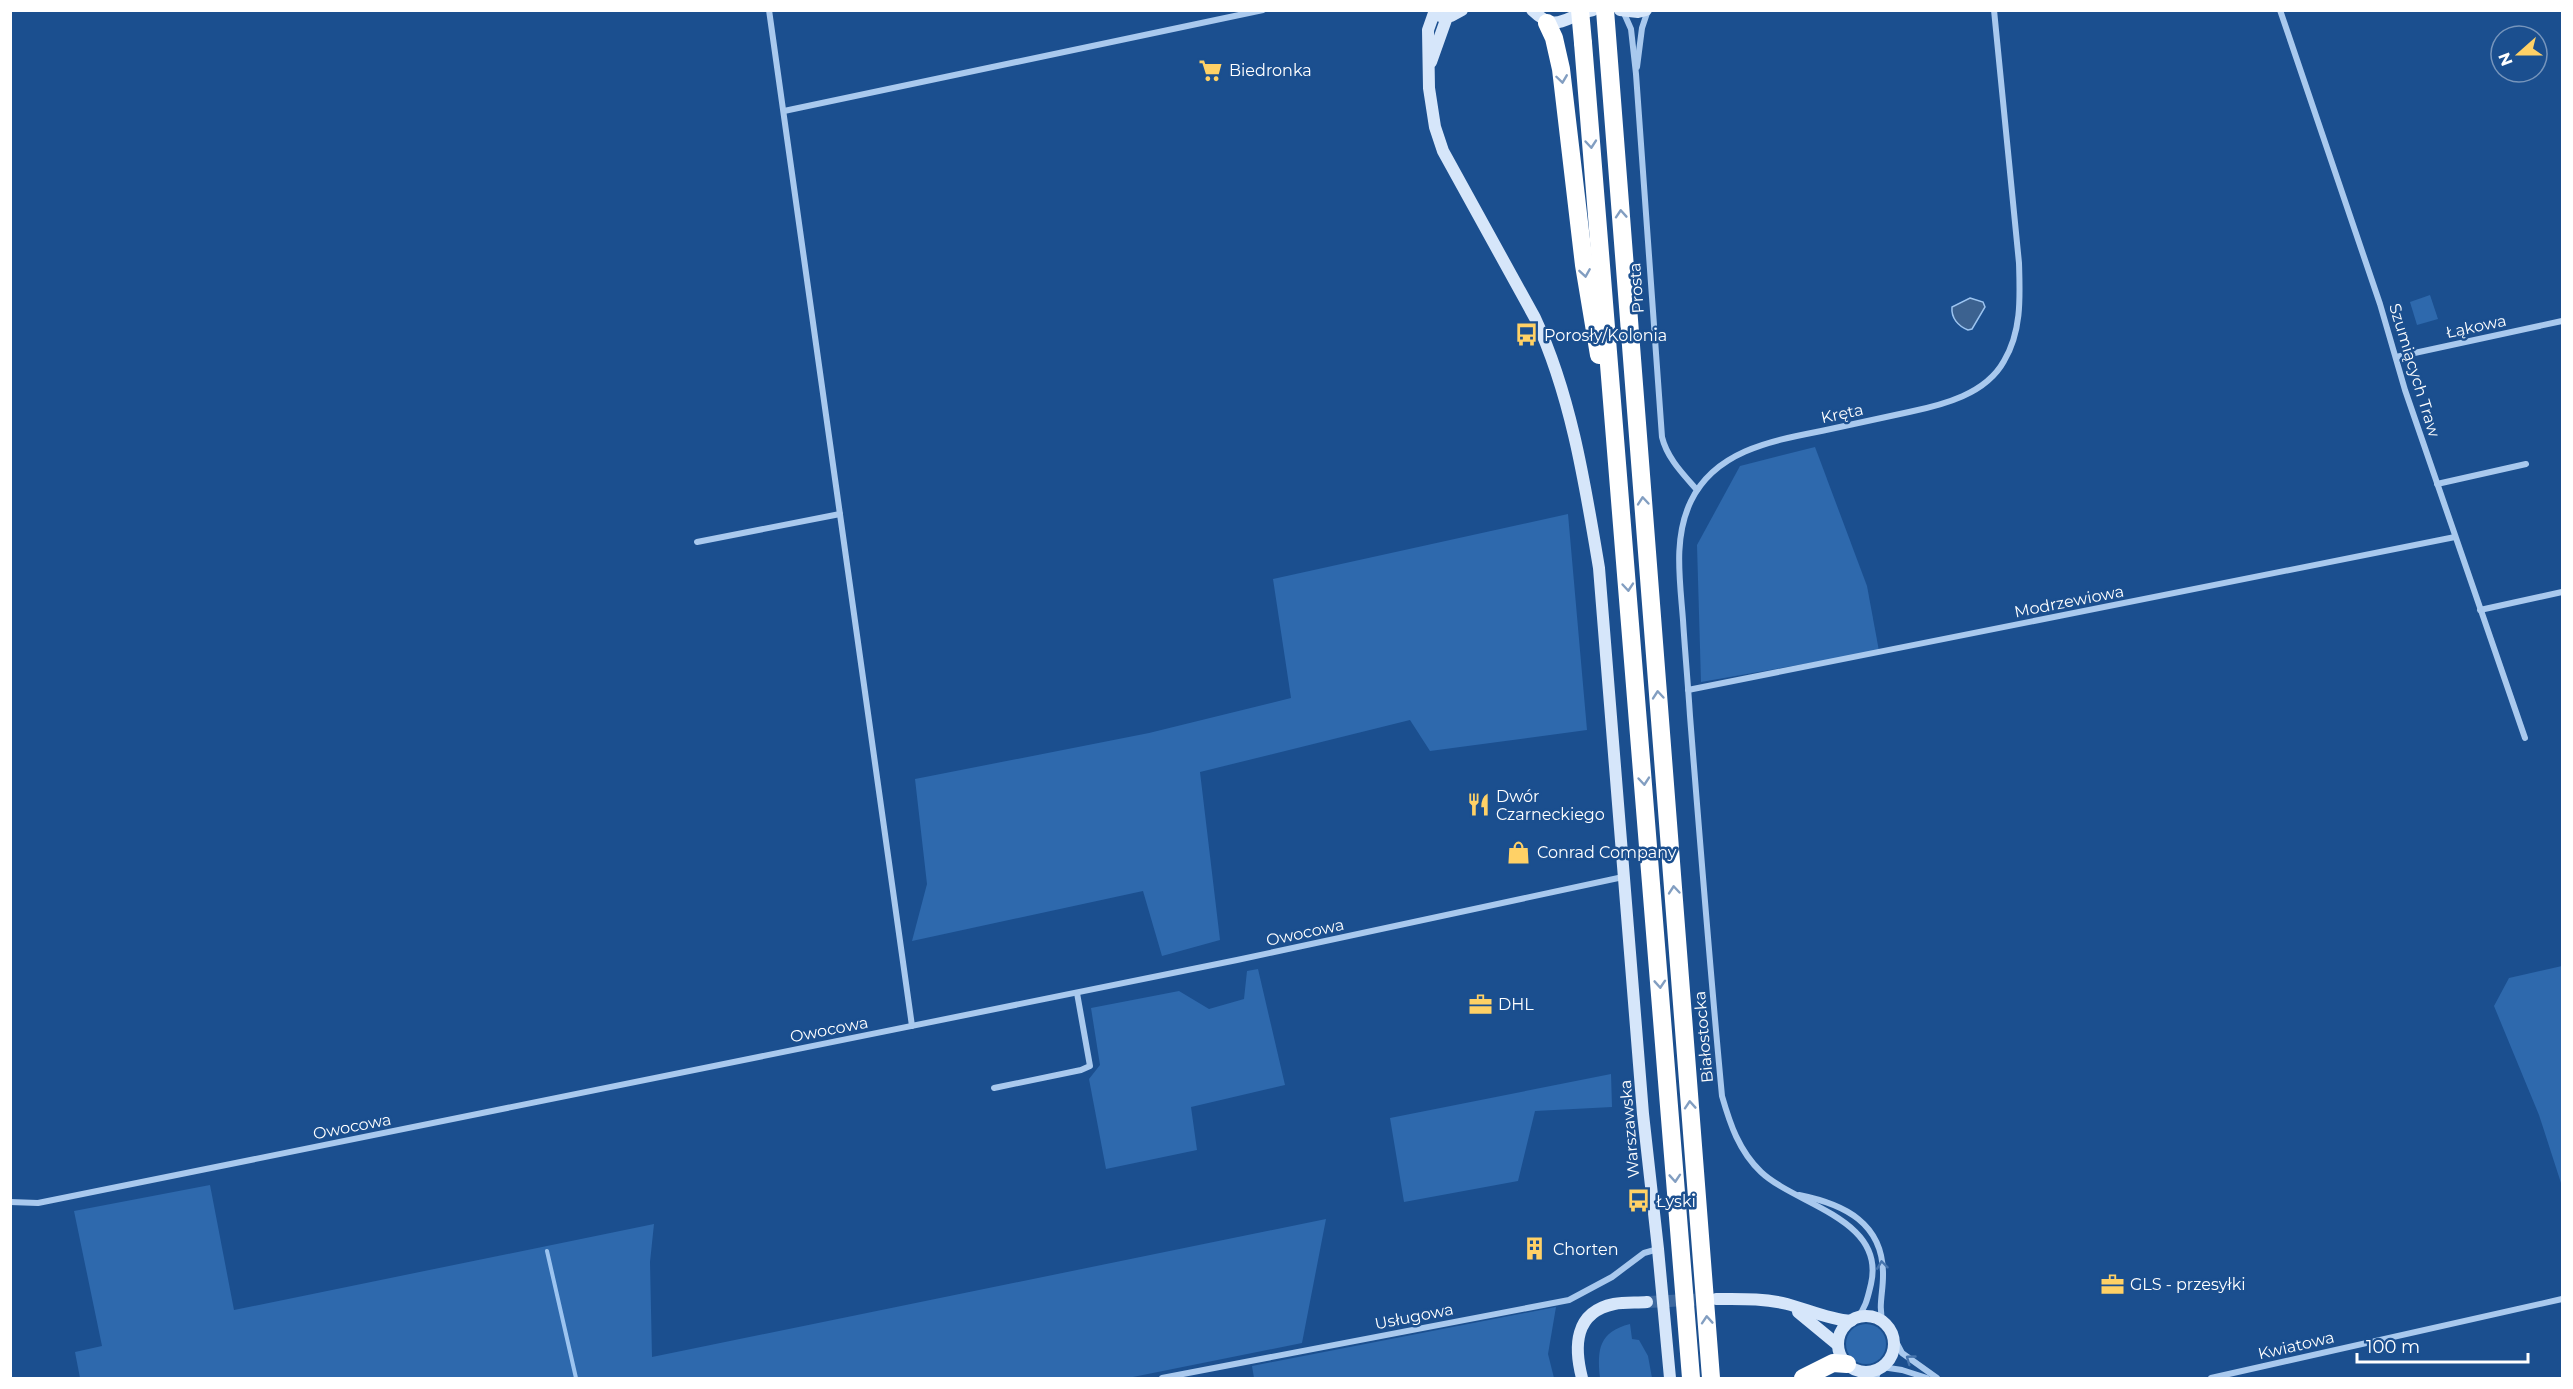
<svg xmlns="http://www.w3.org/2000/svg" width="2573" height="1389" font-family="Montserrat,sans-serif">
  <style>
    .green { fill: #2e69ad }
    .water { fill: #3c6290; stroke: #9cc4f0; stroke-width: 1.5 }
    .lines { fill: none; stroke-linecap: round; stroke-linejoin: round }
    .stream { stroke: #9cc4f0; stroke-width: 4 }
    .secondary-tunnel { stroke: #3d69a0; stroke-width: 12; stroke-dasharray: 12 6; stroke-linecap: butt }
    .street { stroke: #a9c9ee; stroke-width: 6 }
    .secondary { stroke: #d6e6fa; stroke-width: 12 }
    .highway { stroke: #fff; stroke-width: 18 }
    .highway-bridge { stroke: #fff; stroke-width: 18 }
    .oneway { stroke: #829ec1 }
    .oneway2 { stroke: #4674ac }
    .labels { text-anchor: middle; stroke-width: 5; stroke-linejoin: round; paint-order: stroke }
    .poi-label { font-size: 16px; fill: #fff; stroke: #1b4f8f; text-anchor: start }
    .street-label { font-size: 16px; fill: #fff; stroke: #1b4f8f }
  </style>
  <rect width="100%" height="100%" fill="#1b4f8f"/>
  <!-- green -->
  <g class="green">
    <path d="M2430,295L2438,319L2417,325L2410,302Z"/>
    <path d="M1815,447L1867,586L1879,651L1701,682L1697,545L1740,466Z"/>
    <path d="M1568,514L1587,730L1430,751L1410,720L1200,772L1220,940L1162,956L1143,891L912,941L927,884L915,779L1149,733L1291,698L1273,579Z"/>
    <path d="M2562,966V1182L2561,1183L2539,1115L2494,1006L2509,978Z"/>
    <path d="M1258,969L1285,1085L1191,1107L1197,1150L1106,1169L1089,1079L1100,1065L1091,1008L1179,991L1209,1009L1244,999L1247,971Z"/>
    <path d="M1611,1074L1612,1107L1535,1111L1518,1181L1404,1202L1390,1118Z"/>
    <path d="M210,1185L234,1310L654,1224L650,1262L652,1357L1326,1219L1302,1343L1128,1378H80L75,1352L102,1346L74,1211Z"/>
    <path d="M1556,1307L1548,1354L1554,1378H1254L1252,1366Z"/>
    <path d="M1630,1324L1632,1339L1639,1340L1648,1356L1652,1378H1600C1597,1349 1599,1332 1630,1324Z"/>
    <circle cx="1866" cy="1344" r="20"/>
  </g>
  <!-- water -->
  <path class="water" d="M1970,298L1983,302L1985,307L1972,329L1968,330C1958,326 1951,318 1952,307Z"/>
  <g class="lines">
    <!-- stream -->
    <path class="stream" d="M547,1251L576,1378"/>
    <!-- secondary-tunnel -->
    <path class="secondary-tunnel" d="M1647,1302L1712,1299"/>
    <!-- street -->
    <g class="street">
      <path d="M769,10L912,1026"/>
      <path d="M2280,10L2380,304L2405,390L2525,738"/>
      <path d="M1623,11L1631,29L1636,74L1662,437C1667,458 1683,474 1697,490"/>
      <path d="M1637,67L1642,28L1648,10"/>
      <path d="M784,111L1263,10"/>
      <path d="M2396,357L2562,321"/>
      <path d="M2437,484L2526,464"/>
      <path d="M697,542L840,514"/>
      <path d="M2480,610L2562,592"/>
      <path d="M1688,690L2455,537"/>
      <path d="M994,1088L1081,1070L1090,1066L1077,993"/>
      <path d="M1799,1195C1844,1204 1884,1223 1883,1276C1883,1293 1878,1307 1883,1322"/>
      <path d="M10,1202L38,1203L1237,960L1623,877"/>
      <path d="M1857,1318C1866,1308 1868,1296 1871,1284C1886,1219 1796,1205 1761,1172C1739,1151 1730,1124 1722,1096C1710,969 1700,842 1690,716C1688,684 1685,652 1683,620C1680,580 1673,538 1691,501C1716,449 1776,440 1826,430C1854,424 1881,418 1909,412C1943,405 1986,394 2004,361C2022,331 2020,296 2019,263L1994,10"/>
      <path d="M1892,1334L1902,1353L1937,1378"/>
      <path d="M1882,1367L1902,1370L1927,1378"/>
      <path d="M1854,1369L1864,1378"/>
      <path d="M1162,1378L1569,1300L1612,1277L1644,1253L1658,1249"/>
      <path d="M1876,1378L1879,1369"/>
      <path d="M2211,1378L2562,1299"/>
    </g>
    <!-- secondary -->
    <g class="secondary">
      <path d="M1532,10C1558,35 1564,16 1593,10"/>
      <path d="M1620,10L1638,12L1646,10"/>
      <path d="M1434,13L1428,30L1429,88L1435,127L1443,151L1535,318C1571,395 1585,484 1599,568L1643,1114L1658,1249L1670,1378"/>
      <path d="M1440,16H1451L1462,10"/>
      <path d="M1431,62L1447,17"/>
      <path d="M1716,1299C1740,1299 1763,1298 1787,1304C1809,1310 1828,1319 1851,1321"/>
      <path d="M1798,1312L1838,1345"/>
      <circle cx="1866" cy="1344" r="28"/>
      <path d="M1582,1378C1574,1347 1574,1312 1614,1304C1625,1302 1637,1303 1647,1302"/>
    </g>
    <!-- highway -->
    <g class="highway">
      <path d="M1605,10L1711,1378"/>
      <path d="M1547,23L1554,38L1561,69L1584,265L1599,355"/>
      <path d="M1583,43L1691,1378"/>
      <path d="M1803,1378L1833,1363L1847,1364"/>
    </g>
    <!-- highway-bridge -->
    <path class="highway-bridge" d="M1580,10L1583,43"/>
  </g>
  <!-- one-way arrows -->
  <defs><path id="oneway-chevron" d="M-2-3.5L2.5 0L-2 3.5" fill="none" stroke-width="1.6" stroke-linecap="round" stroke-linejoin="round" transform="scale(1.5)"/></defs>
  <g class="oneway">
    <use href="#oneway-chevron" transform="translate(1562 79) rotate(82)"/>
    <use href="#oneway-chevron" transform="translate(1591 144) rotate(85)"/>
    <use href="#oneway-chevron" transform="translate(1621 214) rotate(-94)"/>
    <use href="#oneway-chevron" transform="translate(1585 273) rotate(81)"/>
    <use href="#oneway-chevron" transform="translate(1643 501) rotate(-95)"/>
    <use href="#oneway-chevron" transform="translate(1628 587) rotate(85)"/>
    <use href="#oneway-chevron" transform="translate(1658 695) rotate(-95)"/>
    <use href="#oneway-chevron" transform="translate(1644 781) rotate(85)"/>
    <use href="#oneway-chevron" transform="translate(1674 890) rotate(-95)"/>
    <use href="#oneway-chevron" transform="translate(1660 984) rotate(86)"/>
    <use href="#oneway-chevron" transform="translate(1690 1105) rotate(-94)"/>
    <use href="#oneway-chevron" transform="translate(1675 1178) rotate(86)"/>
    <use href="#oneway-chevron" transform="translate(1707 1320) rotate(-94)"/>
  </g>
  <g class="oneway2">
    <use href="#oneway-chevron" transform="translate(1882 1265) rotate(-97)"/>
    <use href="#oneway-chevron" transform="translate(1910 1359) rotate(-144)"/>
  </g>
  <!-- icons -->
  <defs>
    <symbol id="supermarket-bare" viewBox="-9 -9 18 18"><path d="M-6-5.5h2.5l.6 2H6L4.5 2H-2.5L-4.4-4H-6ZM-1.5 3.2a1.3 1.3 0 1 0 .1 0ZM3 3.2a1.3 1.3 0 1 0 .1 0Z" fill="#ffd166" stroke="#1b4f8f" stroke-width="2.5" paint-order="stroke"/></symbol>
    <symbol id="bus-bare" viewBox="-9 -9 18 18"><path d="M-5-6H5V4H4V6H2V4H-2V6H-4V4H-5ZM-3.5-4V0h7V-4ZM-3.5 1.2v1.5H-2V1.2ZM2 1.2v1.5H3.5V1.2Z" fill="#ffd166" stroke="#1b4f8f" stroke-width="2.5" paint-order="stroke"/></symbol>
    <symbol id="restaurant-bare" viewBox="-9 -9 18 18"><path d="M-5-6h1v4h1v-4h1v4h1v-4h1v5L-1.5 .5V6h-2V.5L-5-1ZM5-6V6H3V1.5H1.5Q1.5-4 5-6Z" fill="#ffd166" stroke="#1b4f8f" stroke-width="2.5" paint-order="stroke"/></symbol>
    <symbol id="shop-bare" viewBox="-9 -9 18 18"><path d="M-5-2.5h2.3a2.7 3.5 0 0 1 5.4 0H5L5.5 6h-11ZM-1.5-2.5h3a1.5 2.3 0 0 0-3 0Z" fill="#ffd166" stroke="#1b4f8f" stroke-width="2.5" paint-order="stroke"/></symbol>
    <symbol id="office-bare" viewBox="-9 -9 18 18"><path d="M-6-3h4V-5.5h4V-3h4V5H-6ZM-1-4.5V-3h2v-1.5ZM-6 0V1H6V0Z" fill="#ffd166" stroke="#1b4f8f" stroke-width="2.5" paint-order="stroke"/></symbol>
    <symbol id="building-bare" viewBox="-9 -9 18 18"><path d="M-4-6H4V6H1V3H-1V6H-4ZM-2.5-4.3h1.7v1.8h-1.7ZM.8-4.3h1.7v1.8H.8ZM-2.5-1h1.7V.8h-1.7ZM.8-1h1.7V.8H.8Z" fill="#ffd166" stroke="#1b4f8f" stroke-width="2.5" paint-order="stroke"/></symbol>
  </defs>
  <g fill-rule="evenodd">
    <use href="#supermarket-bare" x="1194" y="54" width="33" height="33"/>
    <use href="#bus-bare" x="1510" y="318" width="33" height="33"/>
    <use href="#restaurant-bare" x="1462" y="788" width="33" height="33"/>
    <use href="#shop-bare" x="1502" y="836" width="33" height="33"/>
    <use href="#office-bare" x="1464" y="988" width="33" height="33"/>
    <use href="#bus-bare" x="1622" y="1184" width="33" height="33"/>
    <use href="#building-bare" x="1518" y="1232" width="33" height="33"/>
    <use href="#office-bare" x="2096" y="1268" width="33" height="33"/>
  </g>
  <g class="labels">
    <!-- poi labels -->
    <g class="poi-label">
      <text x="1229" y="76">Biedronka</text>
      <text x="1544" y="341">Porosły/Kolonia</text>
      <text x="1496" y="802">Dwór<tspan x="1496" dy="18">Czarneckiego</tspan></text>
      <text x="1537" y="858">Conrad Company</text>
      <text x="1498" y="1010">DHL</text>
      <text x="1656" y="1207">Łyski</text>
      <text x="1553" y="1255">Chorten</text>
      <text x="2130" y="1290">GLS - przesyłki</text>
    </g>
    <!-- street labels -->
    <g class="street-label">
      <text transform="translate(1636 288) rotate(-94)" y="6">Prosta</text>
      <text transform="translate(2476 326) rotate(-12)" y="6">Łąkowa</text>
      <text transform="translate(2415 370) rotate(73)" y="6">Szumiących Traw</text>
      <text transform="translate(1842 413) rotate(-12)" y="6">Kręta</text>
      <text transform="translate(2069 601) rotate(-11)" y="6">Modrzewiowa</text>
      <text transform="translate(1305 932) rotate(-12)" y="6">Owocowa</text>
      <text transform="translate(829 1029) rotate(-11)" y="6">Owocowa</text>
      <text transform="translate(1703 1037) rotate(-95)" y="6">Białostocka</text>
      <text transform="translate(352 1126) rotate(-11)" y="6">Owocowa</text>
      <text transform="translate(1629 1129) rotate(-95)" y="6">Warszawska</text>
      <text transform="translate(1414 1316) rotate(-11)" y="6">Usługowa</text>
      <text transform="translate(2296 1345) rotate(-13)" y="6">Kwiatowa</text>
    </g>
  </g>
  <!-- border -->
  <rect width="2573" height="1389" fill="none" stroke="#ffffff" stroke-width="24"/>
  <!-- north arrow -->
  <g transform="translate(2519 54) rotate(249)"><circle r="28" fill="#1b4f8f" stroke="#7695bc" stroke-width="1.5"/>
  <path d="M0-4.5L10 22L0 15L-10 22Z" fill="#ffd166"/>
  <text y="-9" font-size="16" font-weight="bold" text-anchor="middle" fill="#ffffff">N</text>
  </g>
  <!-- scale -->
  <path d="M2357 1353v9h171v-9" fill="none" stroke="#ffffff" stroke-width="3"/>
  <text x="2366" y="1353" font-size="18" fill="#ffffff" stroke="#1b4f8f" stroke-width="4.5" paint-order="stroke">100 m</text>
</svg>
